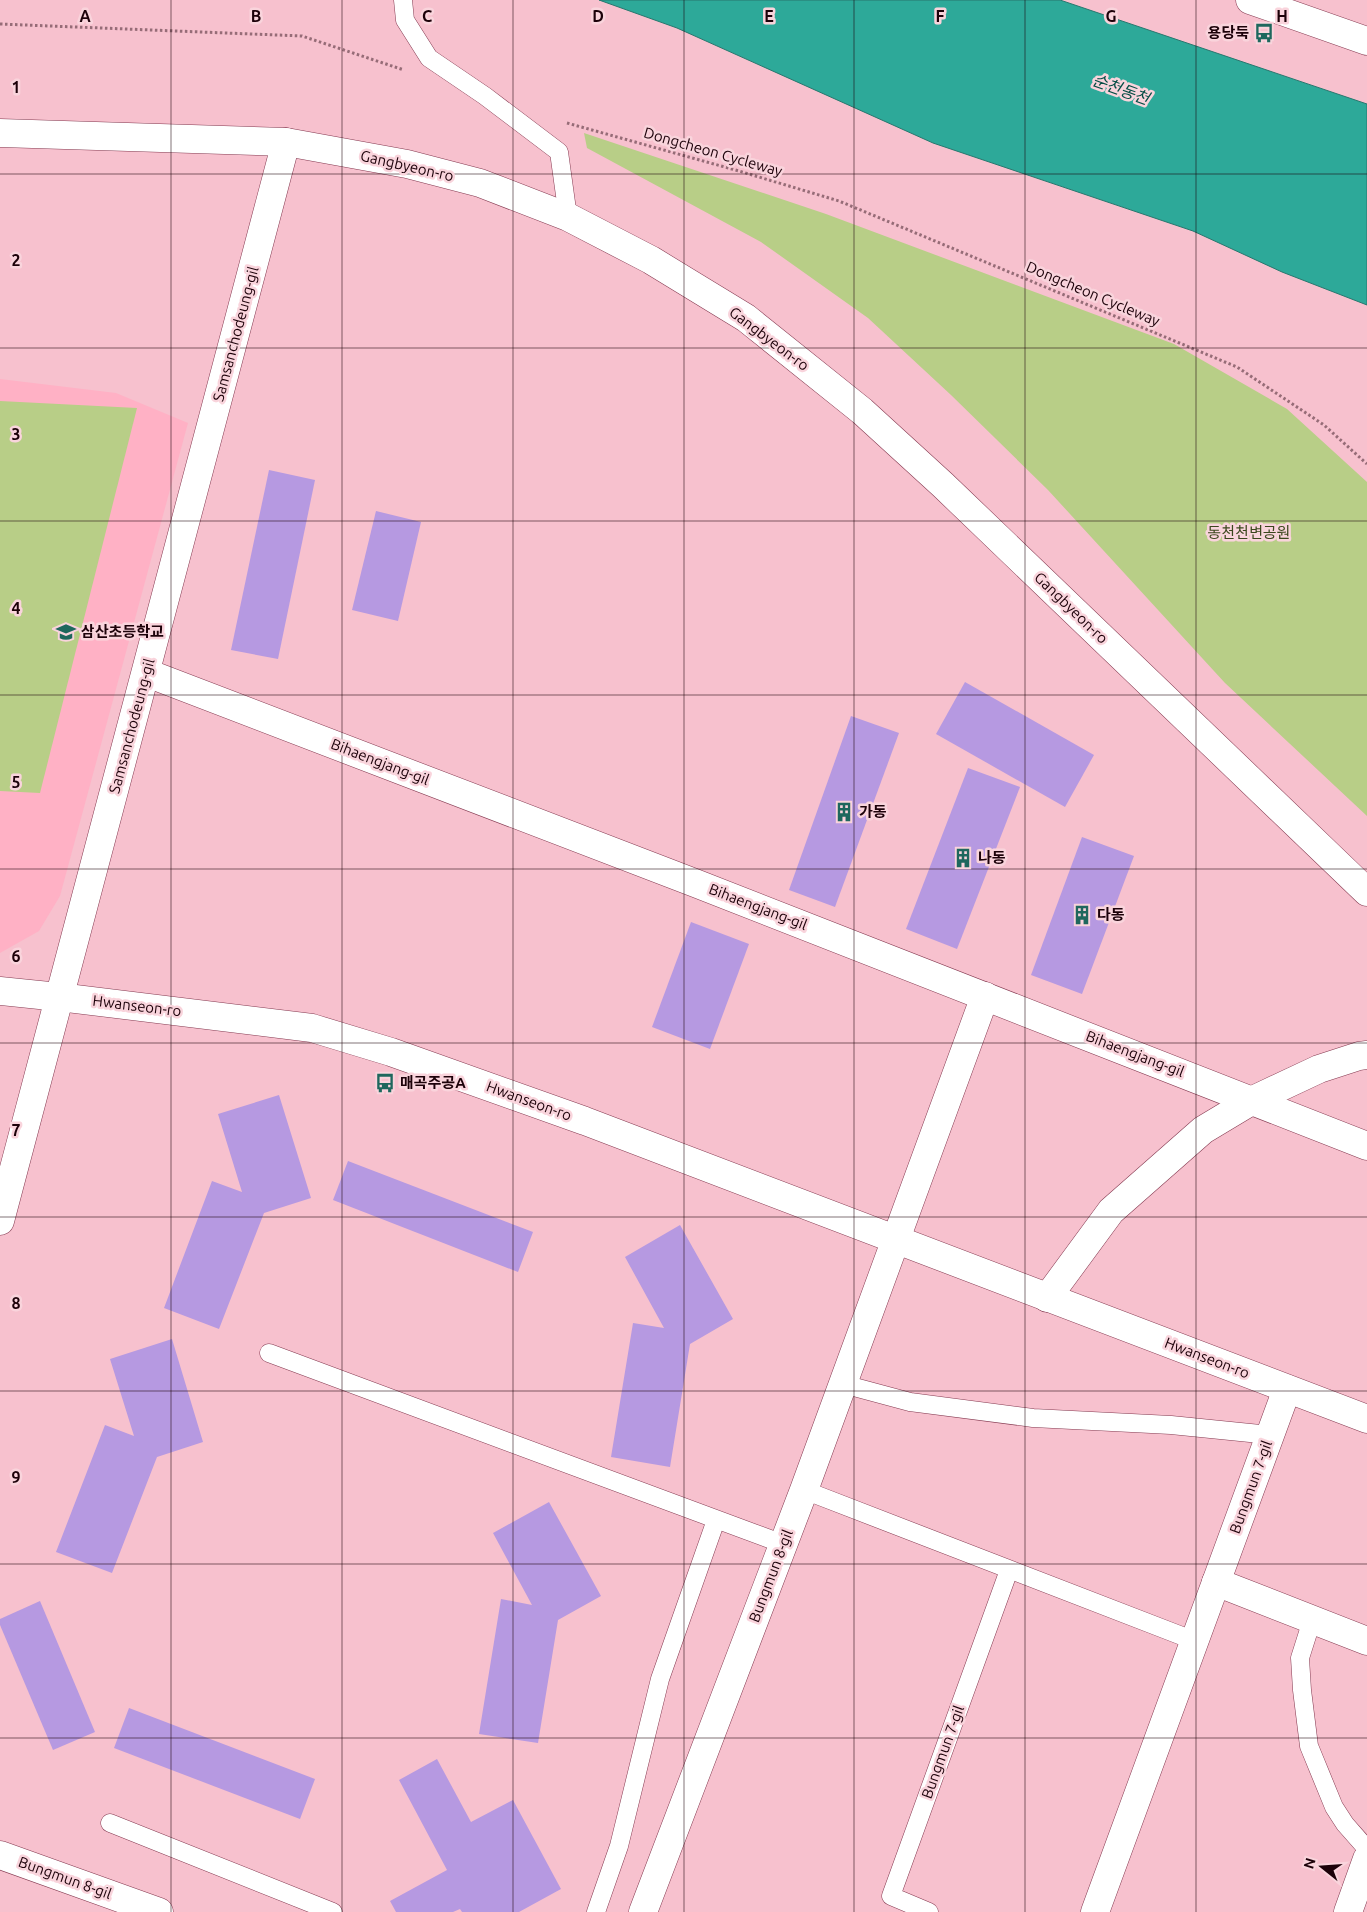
<svg xmlns="http://www.w3.org/2000/svg" width="1367" height="1912" font-family="Ubuntu,'Noto Sans KR',sans-serif">
  <style>
    .built { fill: #ffb1c5 }
    .green { fill: #b8ce87 }
    .water { fill: #2da999; stroke: #28776e }
    .building { fill: #b699e1 }
    .lines { fill: none; stroke-linecap: round; stroke-linejoin: round }
    .lane-casing { stroke: #853a51; stroke-width: 19 }
    .street-casing { stroke: #853a51; stroke-width: 29 }
    .secondary-casing { stroke: #853a51; stroke-width: 29 }
    .path { stroke: #966c77; stroke-width: 3; stroke-dasharray: 2.5 2.5; stroke-linecap: butt }
    .lane { stroke: #fff; stroke-width: 18 }
    .street { stroke: #fff; stroke-width: 28 }
    .secondary { stroke: #fff; stroke-width: 28 }
    .grid { fill: none; stroke: #1c0109; stroke-width: 1; stroke-opacity: 0.55 }
    .labels { text-anchor: middle; stroke-width: 5; stroke-linejoin: round; paint-order: stroke }
    .poi-label { font-size: 15px; font-weight: bold; fill: #1c0109; stroke: #f9d4dc; text-anchor: start }
    .street-label { font-size: 15px; fill: #1c0109; stroke: #f9d4dc }
    .park-label { font-size: 15px; fill: #3a461c; stroke: #f9d4dc }
    .water-label { font-size: 16px; font-style: italic; fill: #054d45; stroke: #f9d4dc }
    .grid-label { font-size: 16px; text-anchor: middle; font-weight: bold; fill: #1c0109; stroke: #f9d4dc; stroke-width: 5; stroke-linejoin: round; paint-order: stroke }
  </style>
  <rect width="100%" height="100%" fill="#f7c1ce"/>
  <!-- built -->
  <path class="built" d="M0,379L116,393L188,423L60,896L39,931L0,953Z"/>
  <!-- green -->
  <g class="green">
    <path d="M584,133L826,214L1174,344L1287,409L1367,482V816L1225,683L1048,490L951,395L868,318L761,242L587,148Z"/>
    <path d="M0,401L137,408L40,793L0,791Z"/>
  </g>
  <!-- water -->
  <path class="water" d="M599,0H1060L1367,104V305L1282,272L1193,231L933,143L677,28Z"/>
  <!-- building -->
  <g class="building">
    <path d="M269,470L315,480L278,659L231,650Z"/>
    <path d="M376,511L421,522L398,621L352,610Z"/>
    <path d="M965,682L1094,755L1065,807L936,734Z"/>
    <path d="M851,716L899,733L835,907L789,890Z"/>
    <path d="M968,768L1020,787L957,949L906,929Z"/>
    <path d="M1082,837L1134,856L1082,994L1031,975Z"/>
    <path d="M691,922L749,944L710,1049L652,1027Z"/>
    <path d="M279,1095L311,1198L264,1213L219,1329L164,1308L212,1181L242,1192L218,1114Z"/>
    <path d="M348,1161L533,1232L518,1272L333,1200Z"/>
    <path d="M680,1225L733,1319L690,1344L670,1467L611,1457L633,1323L664,1328L625,1257Z"/>
    <path d="M172,1339L203,1442L157,1457L112,1573L56,1552L105,1425L134,1436L110,1359Z"/>
    <path d="M549,1502L601,1596L558,1620L538,1743L479,1734L501,1599L532,1605L493,1533Z"/>
    <path d="M40,1601L95,1732L53,1750L0,1625V1619Z"/>
    <path d="M129,1708L315,1779L300,1819L114,1748Z"/>
    <path d="M437,1759L471,1822L513,1800L561,1889L519,1912H462L460,1909L453,1912H396L390,1901L447,1870L399,1780Z"/>
  </g>
  <g class="lines">
    <defs>
      <g id="lane">
        <path d="M403,0L405,20L429,58L485,96L559,152L568,217"/>
        <path d="M269,1353L783,1544"/>
        <path d="M843,1384L910,1402L1033,1418L1171,1425L1270,1435"/>
        <path d="M804,1490L1195,1641"/>
        <path d="M1312,1620L1300,1658L1302,1690L1309,1746L1334,1807L1345,1824L1367,1849"/>
        <path d="M110,1823L333,1912"/>
        <path d="M596,1912L619,1846L660,1679L716,1520"/>
        <path d="M929,1912L891,1896L1009,1570"/>
      </g>
      <g id="street">
        <path d="M147,673L695,883L1367,1146"/>
        <path d="M1047,1298L1111,1211L1203,1130L1253,1100L1319,1069L1359,1056L1367,1055"/>
        <path d="M1216,1582L1367,1641"/>
        <path d="M0,1855L159,1912"/>
        <path d="M643,1912L804,1490L985,996"/>
        <path d="M1095,1912L1287,1389"/>
        <path d="M1348,1912L1367,1859"/>
      </g>
      <g id="secondary">
        <path d="M1250,0L1367,41"/>
        <path d="M0,133L286,142L407,164L480,183L568,217L651,260L746,318L862,411L943,485L1367,892"/>
        <path d="M0,991L59,997L312,1028L391,1052L585,1121L1367,1419"/>
        <path d="M0,1221L286,142"/>
      </g>
    </defs>
    <!-- lane casing -->
    <use href="#lane" class="lane-casing"/>
    <!-- street casing -->
    <use href="#street" class="street-casing"/>
    <!-- secondary casing -->
    <use href="#secondary" class="secondary-casing"/>
    <!-- path -->
    <g class="path">
      <path d="M0,24L302,36L404,70"/>
      <path d="M567,123L739,171L839,201L1237,367L1324,425L1367,464"/>
    </g>
    <!-- lane -->
    <use href="#lane" class="lane"/>
    <!-- street -->
    <use href="#street" class="street"/>
    <!-- secondary -->
    <use href="#secondary" class="secondary"/>
  </g>
  <!-- grid -->
  <path class="grid" d="M171,0V1912M342,0V1912M513,0V1912M684,0V1912M854,0V1912M1025,0V1912M1196,0V1912M0,174H1367M0,348H1367M0,521H1367M0,695H1367M0,869H1367M0,1043H1367M0,1217H1367M0,1391H1367M0,1564H1367M0,1738H1367"/>
  <!-- icons -->
  <defs>
    <symbol id="bus-bare" viewBox="-9 -9 18 18"><path d="M-5-6H5V4H4V6H2V4H-2V6H-4V4H-5ZM-3.5-4V0h7V-4ZM-3.5 1.2v1.5H-2V1.2ZM2 1.2v1.5H3.5V1.2Z" fill="#1e675d" stroke="#f9d4dc" stroke-width="2.5" paint-order="stroke"/></symbol>
    <symbol id="school-bare" viewBox="-9 -9 18 18"><path d="M0-5L7-2L0 1L-7-2ZM-4 1L0 2.5L4 1V4Q0 6-4 4Z" fill="#1e675d" stroke="#f9d4dc" stroke-width="2.5" paint-order="stroke"/></symbol>
    <symbol id="building-bare" viewBox="-9 -9 18 18"><path d="M-4-6H4V6H1V3H-1V6H-4ZM-2.5-4.3h1.7v1.8h-1.7ZM.8-4.3h1.7v1.8H.8ZM-2.5-1h1.7V.8h-1.7ZM.8-1h1.7V.8H.8Z" fill="#1e675d" stroke="#f9d4dc" stroke-width="2.5" paint-order="stroke"/></symbol>
  </defs>
  <g fill-rule="evenodd">
    <use href="#bus-bare" x="1250" y="19" width="28" height="28"/>
    <use href="#school-bare" x="52" y="618" width="28" height="28"/>
    <use href="#building-bare" x="830" y="798" width="28" height="28"/>
    <use href="#building-bare" x="949" y="844" width="28" height="28"/>
    <use href="#building-bare" x="1068" y="901" width="28" height="28"/>
    <use href="#bus-bare" x="371" y="1069" width="28" height="28"/>
  </g>
  <g class="labels">
    <!-- poi labels -->
    <g class="poi-label">
      <text x="1249" y="38" text-anchor="end">용당둑</text>
      <text x="81" y="637">삼산초등학교</text>
      <text x="859" y="817">가동</text>
      <text x="978" y="863">나동</text>
      <text x="1097" y="920">다동</text>
      <text x="400" y="1088">매곡주공A</text>
    </g>
    <!-- street labels -->
    <g class="street-label">
      <text transform="translate(713 152) rotate(16)" y="5">Dongcheon Cycleway</text>
      <text transform="translate(407 166) rotate(13)" y="5">Gangbyeon-ro</text>
      <text transform="translate(1093 294) rotate(23)" y="5">Dongcheon Cycleway</text>
      <text transform="translate(236 334) rotate(-75)" y="5">Samsanchodeung-gil</text>
      <text transform="translate(769 339) rotate(37)" y="5">Gangbyeon-ro</text>
      <text transform="translate(1071 608) rotate(44)" y="5">Gangbyeon-ro</text>
      <text transform="translate(132 726) rotate(-75)" y="5">Samsanchodeung-gil</text>
      <text transform="translate(380 762) rotate(21)" y="5">Bihaengjang-gil</text>
      <text transform="translate(758 907) rotate(21)" y="5">Bihaengjang-gil</text>
      <text transform="translate(137 1006) rotate(7)" y="5">Hwanseon-ro</text>
      <text transform="translate(1135 1054) rotate(21)" y="5">Bihaengjang-gil</text>
      <text transform="translate(529 1101) rotate(20)" y="5">Hwanseon-ro</text>
      <text transform="translate(1207 1358) rotate(21)" y="5">Hwanseon-ro</text>
      <text transform="translate(1251 1487) rotate(-70)" y="5">Bungmun 7-gil</text>
      <text transform="translate(771 1576) rotate(-69)" y="5">Bungmun 8-gil</text>
      <text transform="translate(943 1752) rotate(-70)" y="5">Bungmun 7-gil</text>
      <text transform="translate(65 1878) rotate(20)" y="5">Bungmun 8-gil</text>
    </g>
    <!-- park labels -->
    <g class="park-label">
      <text x="1249" y="538">동천천변공원</text>
    </g>
    <!-- water labels -->
    <g class="water-label">
      <text transform="translate(1121 89) rotate(20)" y="6">순천동천</text>
    </g>
  </g>
  <g class="grid-label">
    <text x="85" y="22">A</text>
    <text x="256" y="22">B</text>
    <text x="427" y="22">C</text>
    <text x="598" y="22">D</text>
    <text x="769" y="22">E</text>
    <text x="940" y="22">F</text>
    <text x="1111" y="22">G</text>
    <text x="1282" y="22">H</text>
    <text x="16" y="93">1</text>
    <text x="16" y="266">2</text>
    <text x="16" y="440">3</text>
    <text x="16" y="614">4</text>
    <text x="16" y="788">5</text>
    <text x="16" y="962">6</text>
    <text x="16" y="1136">7</text>
    <text x="16" y="1309">8</text>
    <text x="16" y="1483">9</text>
  </g>
  <!-- north arrow -->
  <g transform="translate(1322 1867) rotate(287)" stroke="#f9d4dc" stroke-width="4" paint-order="stroke">
  <path d="M0-4L9 19L0 12L-9 19Z" fill="#1c0109"/>
  <text y="-8" font-size="14" font-weight="bold" text-anchor="middle" fill="#1c0109">N</text>
  </g>
</svg>
